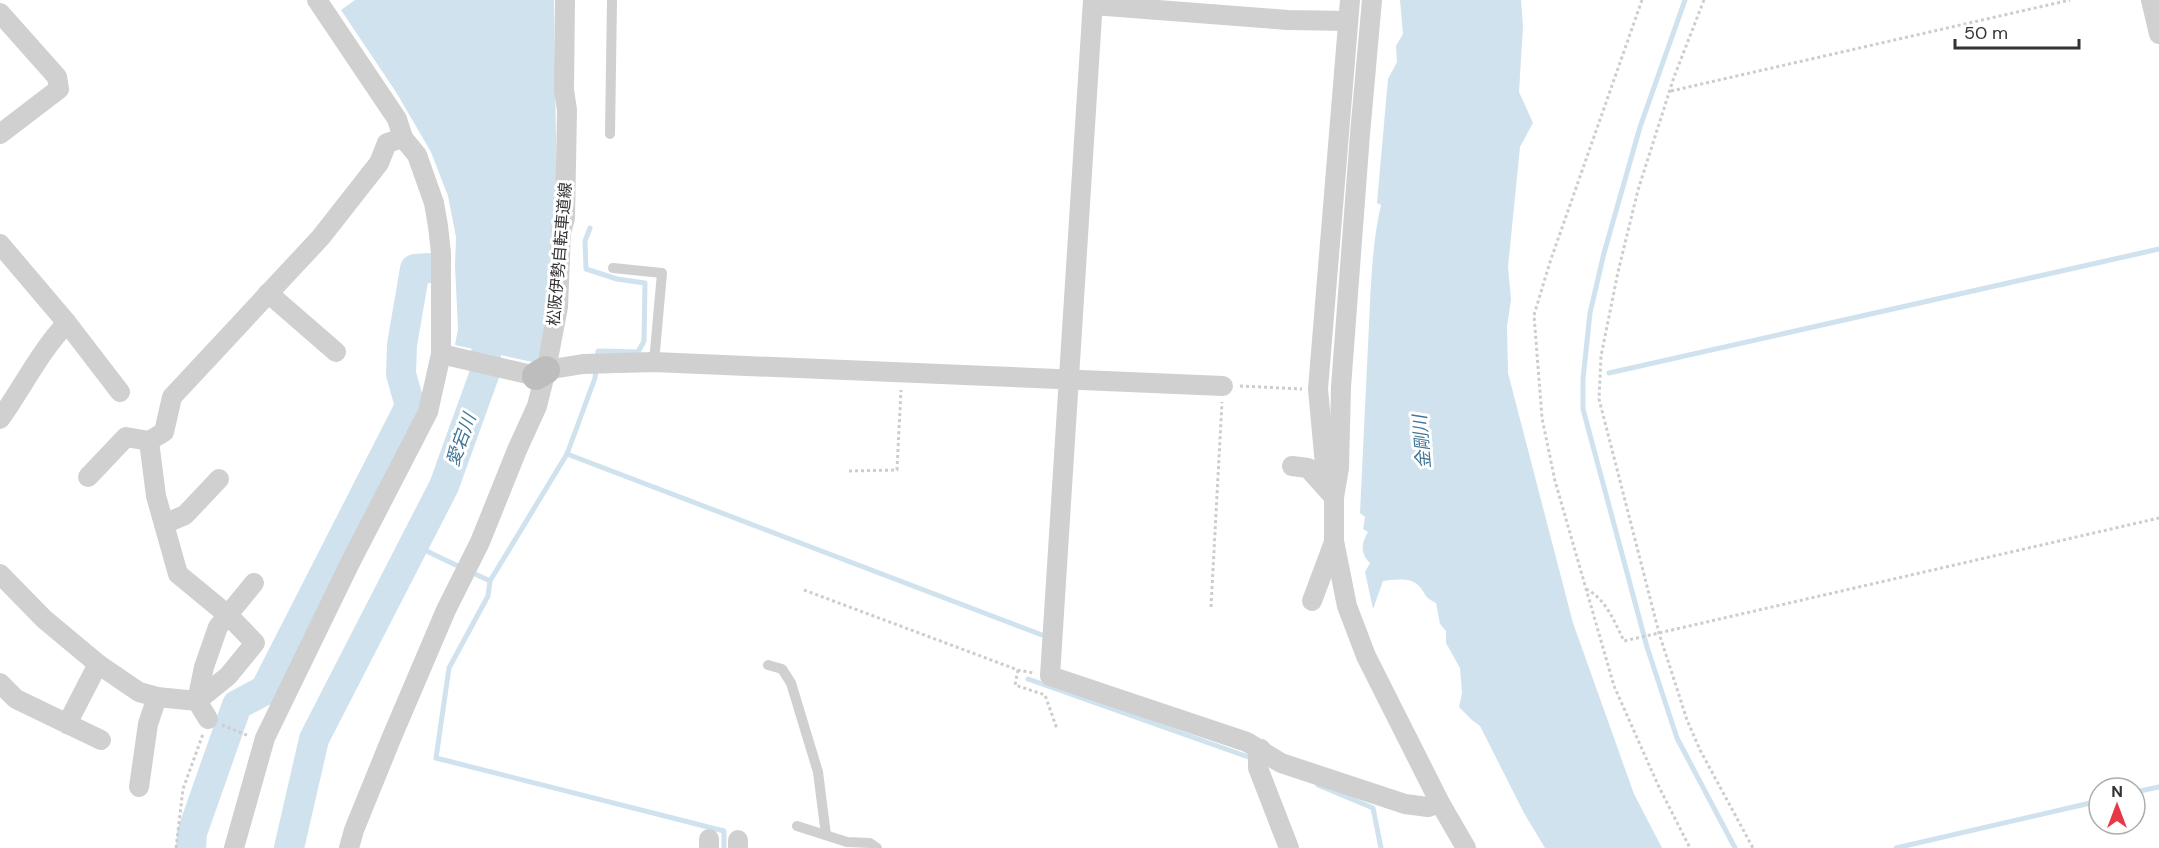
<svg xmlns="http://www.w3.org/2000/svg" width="2159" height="848" font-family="'DM Sans','Noto Sans JP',sans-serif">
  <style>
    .water { fill: #cfe2ee }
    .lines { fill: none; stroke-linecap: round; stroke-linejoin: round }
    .stream { stroke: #cfe2ee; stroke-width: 5 }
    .river { stroke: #cfe2ee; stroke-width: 30 }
    .path { stroke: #cdcdcd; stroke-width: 3; stroke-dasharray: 3 3; stroke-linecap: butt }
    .service { stroke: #d0d0d0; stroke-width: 10 }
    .minor { stroke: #d0d0d0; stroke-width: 20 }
    .secondary { stroke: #bdbdbd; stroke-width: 28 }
    .labels { text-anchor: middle; stroke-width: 6; stroke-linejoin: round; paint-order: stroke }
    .street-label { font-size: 16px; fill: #333; stroke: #fff }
    .water-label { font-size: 18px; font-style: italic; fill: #3f7597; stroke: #fff }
  </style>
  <rect width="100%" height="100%" fill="#fff"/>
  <!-- water -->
  <g class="water">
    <path d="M355,0H554L557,211L549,306L537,363L455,345L458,329L455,266L456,237L448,196L431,152L396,92L341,10Z"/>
    <path d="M1400,0H1521L1523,26L1519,92L1533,123L1520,147L1508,267L1511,299L1507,327L1508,373L1573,623L1634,794L1662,848H1545L1524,813L1480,726L1472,720L1459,707L1462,693L1460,668L1446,643V631L1440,624L1436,603C1422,596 1427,594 1418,585C1409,577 1394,580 1383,581L1373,609L1365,572L1370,563C1360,553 1361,544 1368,532L1363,529L1365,517L1360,513C1363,450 1366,387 1369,324C1371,284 1372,243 1381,205L1377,203L1388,79L1397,62L1396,46L1403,34Z"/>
  </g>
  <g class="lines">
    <!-- stream -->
    <g class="stream">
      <path d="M1685,0L1640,127L1604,253L1590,313L1583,379V409L1647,647L1677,738L1735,848"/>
      <path d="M590,228L585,241L586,269L617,279L645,283L644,341L638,352L598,351L597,359"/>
      <path d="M596,368L595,378L567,454L1042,635"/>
      <path d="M1609,373L2159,249"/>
      <path d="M414,545L462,568"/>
      <path d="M471,572L490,581L488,596L449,668L436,758L724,831V848"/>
      <path d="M490,581L567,454"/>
      <path d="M1028,679L1254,759"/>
      <path d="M1318,785L1373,808L1381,848"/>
      <path d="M2135,792L2159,787"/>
      <path d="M1896,848L2099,801"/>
    </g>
    <!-- river -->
    <g class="river">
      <path d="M191,848L192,833L237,705L265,690L410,406L401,374L402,345L415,269L430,268"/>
      <path d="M289,848L314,739L444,486L484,375L488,334"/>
    </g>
    <!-- path -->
    <g class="path">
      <path d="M1642,0L1550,262L1534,315L1542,418L1555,481L1614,686L1658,785L1690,848"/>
      <path d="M1704,0L1674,77L1638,190L1618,272L1601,356L1599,399L1659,633L1687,720L1700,750L1753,848"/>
      <path d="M1671,91L2070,0"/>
      <path d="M1240,386L1302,389"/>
      <path d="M849,471L897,470L901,390"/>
      <path d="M1586,589C1606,599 1614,621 1624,641L2159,518"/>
      <path d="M804,590L1018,670L1034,673"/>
      <path d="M1211,607L1222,402"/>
      <path d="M1018,670L1015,685L1045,695L1057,729"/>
      <path d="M222,725L249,736"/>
      <path d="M176,848L183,789L203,734"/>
    </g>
    <!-- service -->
    <g class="service">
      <path d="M610,134L612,0"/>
      <path d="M613,268L662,273L654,362"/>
      <path d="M768,665L782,669L791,683L818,772L826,835"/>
      <path d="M797,826L847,842L870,843L877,848"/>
    </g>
    <!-- minor -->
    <g class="minor">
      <path d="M1093,0L1050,676L1247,742L1281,763L1405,804L1428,807L1440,803"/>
      <path d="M1372,0L1360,134L1341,387L1339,468L1334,497V541L1347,606L1366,656L1440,803L1466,848"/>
      <path d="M2151,0L2159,34"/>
      <path d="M1093,5L1288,20L1348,21"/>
      <path d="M0,13L57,77L59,89L0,134"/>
      <path d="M0,244L67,323L120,392"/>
      <path d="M268,293L336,352"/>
      <path d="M441,354L536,376"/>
      <path d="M546,370L583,364L654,362L1223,386"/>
      <path d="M0,419C23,387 40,351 67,323"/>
      <path d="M1292,466L1308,468L1334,497L1326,476L1318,389L1350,0"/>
      <path d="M88,477L126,437L149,441"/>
      <path d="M164,524L185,515L219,479"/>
      <path d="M0,574L44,619L98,664L67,724"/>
      <path d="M254,583L218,627L204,667L197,701L228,676L255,643L229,616L178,574L156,496L149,441L164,432L172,397L321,237L379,163L387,143L403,138"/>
      <path d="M1312,601L1334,542"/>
      <path d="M98,664L139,692L157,697L197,701L208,719"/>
      <path d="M0,683L16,699L101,740"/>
      <path d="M1261,749L1258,754V768L1289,848"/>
      <path d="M139,787L148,724L157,697"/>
      <path d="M234,848L265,738L350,563L428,412L441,354V253L438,226L434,203L417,155L403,138L397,119L317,0"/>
      <path d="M349,848L354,830L391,739L446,610L480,542L517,450L537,406L546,370L558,307L561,233L565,218L567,110L564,90L565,0"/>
      <path d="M709,848V839"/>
      <path d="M738,848V840"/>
    </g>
    <!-- secondary -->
    <path class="secondary" d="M536,376L546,370"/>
  </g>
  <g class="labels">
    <!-- street labels -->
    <g class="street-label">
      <text transform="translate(559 254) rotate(-85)" y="6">松阪伊勢自転車道線</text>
    </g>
    <!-- water labels -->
    <g class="water-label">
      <text transform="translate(461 440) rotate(-70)" y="6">愛宕川</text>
      <text transform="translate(1422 442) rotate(-95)" y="6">金剛川</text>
    </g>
  </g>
  <!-- north arrow -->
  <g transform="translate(2117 806)"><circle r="28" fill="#ffffff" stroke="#adadad" stroke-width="1.5"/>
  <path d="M0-4.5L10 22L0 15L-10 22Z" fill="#e63946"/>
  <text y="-9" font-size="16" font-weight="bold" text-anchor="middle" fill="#333333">N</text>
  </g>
  <!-- scale -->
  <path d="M1955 39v9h124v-9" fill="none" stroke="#333333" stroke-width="3"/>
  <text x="1964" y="39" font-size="18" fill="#333333" stroke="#ffffff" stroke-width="4.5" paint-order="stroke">50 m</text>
</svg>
